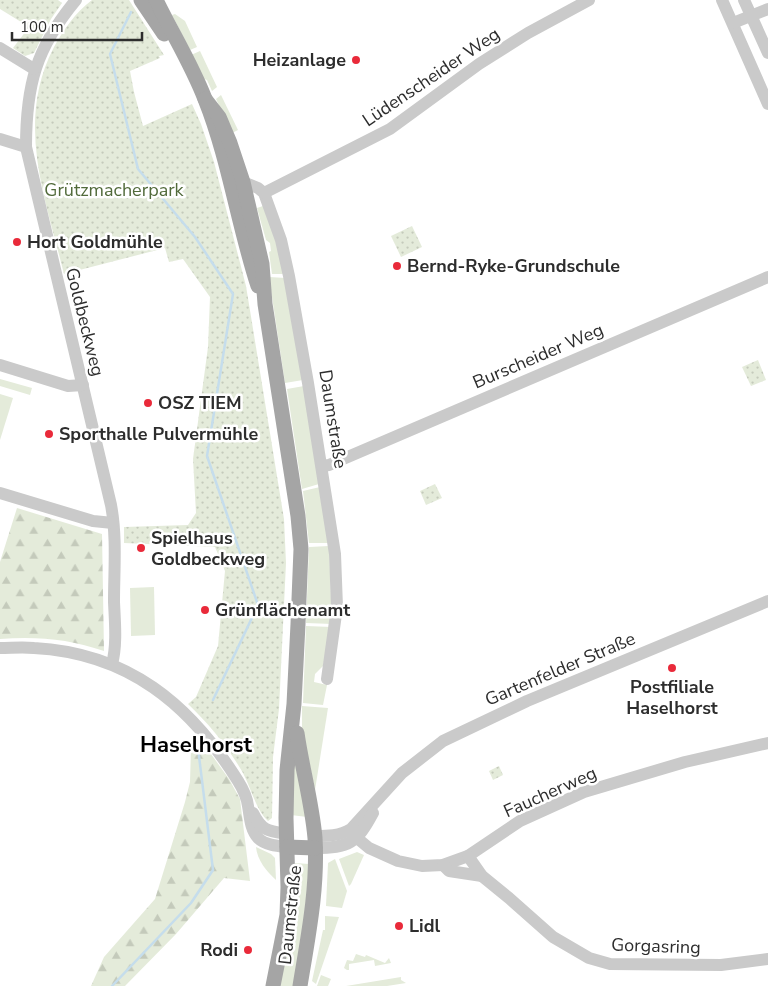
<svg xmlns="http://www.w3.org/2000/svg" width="768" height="986" font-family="'Nunito Sans',sans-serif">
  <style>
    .grass { fill: #e4ebda }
    .forest { fill: url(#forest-firs) }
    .park { fill: url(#park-dots) }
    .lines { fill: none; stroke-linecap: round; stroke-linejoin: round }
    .stream { stroke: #c5ddec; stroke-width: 2.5 }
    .minor { stroke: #cacaca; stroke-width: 12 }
    .major { stroke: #a5a5a5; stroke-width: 15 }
    .poi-dot { fill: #e92a3a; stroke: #fff; stroke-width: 2 }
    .labels { text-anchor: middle; stroke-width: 5; stroke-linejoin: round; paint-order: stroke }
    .poi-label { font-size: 18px; font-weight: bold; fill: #2d2d2d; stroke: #fff; text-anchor: start }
    .street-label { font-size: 18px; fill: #2d2d2d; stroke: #fff }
    .park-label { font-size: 18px; fill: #516a3a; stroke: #fff }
    .district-label { font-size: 22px; font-weight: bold; fill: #000; stroke: #fff }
  </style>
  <defs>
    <pattern id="forest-firs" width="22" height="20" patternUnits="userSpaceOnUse" patternTransform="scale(1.25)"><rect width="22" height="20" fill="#e4ebda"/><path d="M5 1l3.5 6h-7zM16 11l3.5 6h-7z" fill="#c4cabb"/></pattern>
    <pattern id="park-dots" width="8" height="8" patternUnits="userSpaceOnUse" patternTransform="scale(1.25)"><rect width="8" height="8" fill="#e4ebda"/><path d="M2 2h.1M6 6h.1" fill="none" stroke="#c4cabb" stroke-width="1.8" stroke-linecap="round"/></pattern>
  </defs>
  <rect width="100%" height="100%" fill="#fff"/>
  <!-- grass -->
  <g class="grass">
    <path d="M175,14L185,21L197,47L190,50L172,15Z"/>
    <path d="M200,51L217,87L212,91L207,80L201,78L191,55Z"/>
    <path d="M221,95L238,130L232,133L216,99Z"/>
    <path d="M266,205L285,274H272L269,252L271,251L270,243L266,240L257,208Z"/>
    <path d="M269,277L286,278L303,380L285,383Z"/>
    <path d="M0,379L32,388L30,395L0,386Z"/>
    <path d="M304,386L319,484L302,489L287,389Z"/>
    <path d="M0,394L13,398L0,440Z"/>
    <path d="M320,487L329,543H309L303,491Z"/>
    <path d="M329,546L332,624L306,623L309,547Z"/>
    <path d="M154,587L155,635L131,636L130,588Z"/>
    <path d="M306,626L332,627L323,666L315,674L314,682L327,685L323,705L303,703Z"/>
    <path d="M302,706L328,708L315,790L302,729Z"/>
    <path d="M293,742L307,817L291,815Z"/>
    <path d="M256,847L271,854L275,858L276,880C267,872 257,860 256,847Z"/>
    <path d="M357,852L364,855L351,884L349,886L339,859Z"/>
    <path d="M335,859L347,891L342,908L326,906L328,863Z"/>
    <path d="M295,863L309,864V890L294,986H280L294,913Z"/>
    <path d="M325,916L339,917L316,984L312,981L323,930H325Z"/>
    <path d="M356,954L365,957L366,955L385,963L389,958L391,963L375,966L374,960L349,964V970H347L344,968L347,960L353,961Z"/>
    <path d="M321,975L331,979L328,986H317Z"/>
    <path d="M401,977V980L406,983L387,986H346Z"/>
  </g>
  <!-- forest -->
  <g class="forest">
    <path d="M17,508L102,534L104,651C70,639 36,636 0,639V562Z"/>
    <path d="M196,736L206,747L229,779L240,799L250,881L224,878L176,934L125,986H91L104,957L155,899L185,802L190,782L191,747Z"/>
  </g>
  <!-- park -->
  <g class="park">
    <path d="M0,0H58L62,3L51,19L34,53L25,56L13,48L26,31V25L0,9Z"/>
    <path d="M92,0H129L164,55L159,56L160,58L130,71L134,92L143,126L192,104L201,124L214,162L246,286L284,519L286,563L279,709L273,757L272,818L268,821C256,810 251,788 243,773C228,747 209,724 188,704L196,697L218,646L225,571L215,547L124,543V527L188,525L196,513L193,459L208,347L210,297L183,259L169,262L165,248L64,274C45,197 15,122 54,47C64,29 75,13 92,0Z"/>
    <path d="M412,226L422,247L401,257L391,236Z"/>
    <path d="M758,360L766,380L751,386L742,367Z"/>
    <path d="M435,484L442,498L426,505L420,491Z"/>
    <path d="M499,766L503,775L493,780L489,771Z"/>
  </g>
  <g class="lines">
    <!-- stream -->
    <g class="stream">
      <path d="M131,12L110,54L138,169L195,237L233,294L207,456L258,605L213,700"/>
      <path d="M112,986L191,903L213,870L198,748"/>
    </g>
    <!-- minor -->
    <g class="minor">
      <path d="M76,0C36,48 26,85 26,147L111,505C117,537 114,570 114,602C115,623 117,645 112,664"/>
      <path d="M722,0L768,104"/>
      <path d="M744,0L768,53"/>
      <path d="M733,23L768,9"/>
      <path d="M0,48L34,69"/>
      <path d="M0,139L26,147"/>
      <path d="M243,182L258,188L264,193L281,240L289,276L308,383L335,554L337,607L327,679"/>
      <path d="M264,193L390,129L479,64L528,33L589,0"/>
      <path d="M0,365L68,386L83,385"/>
      <path d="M322,466L329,465L768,277"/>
      <path d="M0,493L93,521L113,523"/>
      <path d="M0,648C11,648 23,647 34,648C128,653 190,704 238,781C243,789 247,797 248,806C250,817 250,829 258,838C265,845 277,846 287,847"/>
      <path d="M253,813C262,831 268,831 287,834"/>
      <path d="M315,836C327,836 340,836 351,829L402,773L443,741L527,701L768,601"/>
      <path d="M357,838L369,848L398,861L422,866L443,865L468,856L520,821L584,792L685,762L768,743"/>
      <path d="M315,848C349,848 357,843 373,813"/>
      <path d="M468,856L482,876L509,898L553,937L589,958L610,964L721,965L768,959"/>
      <path d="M443,865L449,871L482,876"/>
    </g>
    <!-- major -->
    <g class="major">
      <path d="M141,0L164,34"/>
      <path d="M156,0C172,33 192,65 205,99C229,159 238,225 258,286"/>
      <path d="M205,99L219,117L230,143L243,182L262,264L265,304L298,516L301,549L298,624L294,704L287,770L286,818L288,887L287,915L273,986"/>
      <path d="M297,733C302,768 312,803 315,838C318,888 308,937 300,986"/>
      <path d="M287,847L315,848"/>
    </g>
  </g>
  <!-- markers -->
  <g class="poi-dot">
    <circle cx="356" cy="60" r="5"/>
    <circle cx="17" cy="242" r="5"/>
    <circle cx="397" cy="266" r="5"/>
    <circle cx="148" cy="403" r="5"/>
    <circle cx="49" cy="434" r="5"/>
    <circle cx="141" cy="548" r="5"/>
    <circle cx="205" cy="610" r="5"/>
    <circle cx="672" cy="668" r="5"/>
    <circle cx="399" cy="926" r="5"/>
    <circle cx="248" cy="950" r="5"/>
  </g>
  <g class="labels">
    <!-- poi labels -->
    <g class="poi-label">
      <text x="346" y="66" text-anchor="end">Heizanlage</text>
      <text x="27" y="248">Hort Goldmühle</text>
      <text x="407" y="272">Bernd-Ryke-Grundschule</text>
      <text x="158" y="409">OSZ TIEM</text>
      <text x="59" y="440">Sporthalle Pulvermühle</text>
      <text x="151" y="544">Spielhaus<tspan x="151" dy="21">Goldbeckweg</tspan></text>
      <text x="215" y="616">Grünflächenamt</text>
      <text x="672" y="693" text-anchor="middle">Postfiliale<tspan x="672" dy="21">Haselhorst</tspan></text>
      <text x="409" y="932">Lidl</text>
      <text x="238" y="956" text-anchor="end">Rodi</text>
    </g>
    <!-- street labels -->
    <g class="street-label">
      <text transform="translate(431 77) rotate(-34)" y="6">Lüdenscheider Weg</text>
      <text transform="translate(85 322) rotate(76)" y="6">Goldbeckweg</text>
      <text transform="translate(538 356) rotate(-23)" y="6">Burscheider Weg</text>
      <text transform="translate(333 419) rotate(81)" y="6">Daumstraße</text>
      <text transform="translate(560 669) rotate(-23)" y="6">Gartenfelder Straße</text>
      <text transform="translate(550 792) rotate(-24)" y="6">Faucherweg</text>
      <text transform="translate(290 915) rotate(-84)" y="6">Daumstraße</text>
      <text transform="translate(656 946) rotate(2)" y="6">Gorgasring</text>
    </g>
    <!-- park labels -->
    <g class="park-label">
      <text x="114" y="196">Grützmacherpark</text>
    </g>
    <!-- district labels -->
    <g class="district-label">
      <text x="196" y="752">Haselhorst</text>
    </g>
  </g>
  <!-- scale -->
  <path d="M12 32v8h130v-8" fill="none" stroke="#2d2d2d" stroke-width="2.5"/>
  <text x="20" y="32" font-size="15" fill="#2d2d2d" stroke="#ffffff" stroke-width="4" paint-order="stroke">100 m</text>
</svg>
